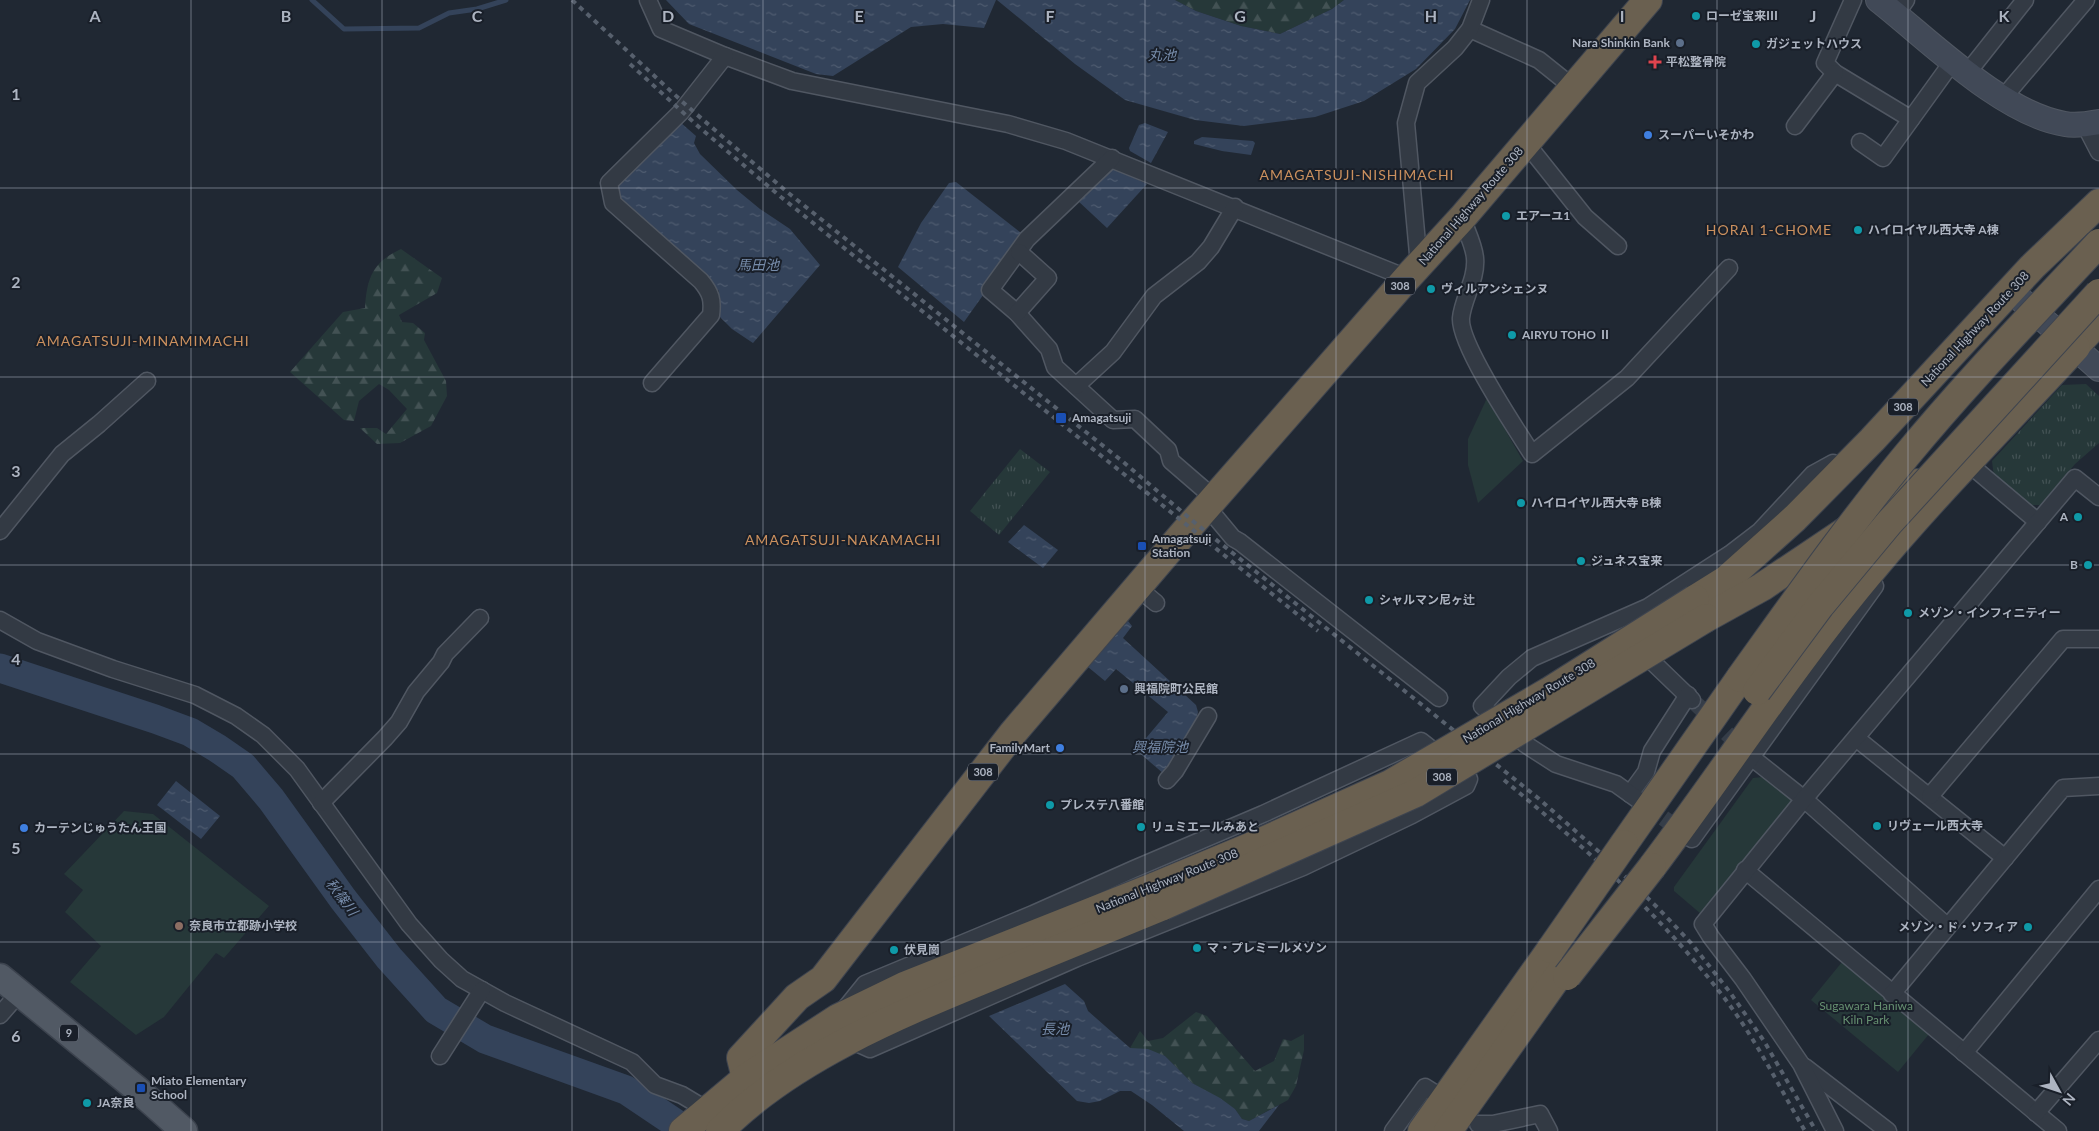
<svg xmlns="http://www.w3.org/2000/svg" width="2099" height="1131" font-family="Lato,'Noto Sans JP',sans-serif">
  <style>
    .grass { fill: url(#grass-tufts) }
    .forest { fill: url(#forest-firs) }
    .green { fill: #263839 }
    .water { fill: url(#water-ripples) }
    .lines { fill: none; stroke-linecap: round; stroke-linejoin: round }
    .stream { stroke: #34435a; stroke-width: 5 }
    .river { stroke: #34435a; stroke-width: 29 }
    .street-tunnel { stroke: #353d48; stroke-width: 16; stroke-dasharray: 16 8; stroke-linecap: butt }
    .street-casing { stroke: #505762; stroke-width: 19 }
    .secondary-casing { stroke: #505762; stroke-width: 26 }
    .primary-casing { stroke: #3c434e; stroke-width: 29 }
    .highway-casing { stroke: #3e444f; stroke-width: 30 }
    .street { stroke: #333a44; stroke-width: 16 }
    .secondary { stroke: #414957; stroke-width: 24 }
    .primary { stroke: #515964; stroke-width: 26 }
    .highway { stroke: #6a6050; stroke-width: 28 }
    .rail { stroke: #57606d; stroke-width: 4; stroke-dasharray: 5 5; stroke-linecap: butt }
    .highway-bridge-casing { stroke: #3e444f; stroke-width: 30; stroke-linecap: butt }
    .highway-bridge { stroke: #6a6050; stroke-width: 28 }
    .grid { fill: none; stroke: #adb4c1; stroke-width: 1; stroke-opacity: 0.55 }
    .culture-dot { fill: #0f9aa8; stroke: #191f29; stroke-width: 2 }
    .service-dot { fill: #5c6f8a; stroke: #191f29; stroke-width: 2 }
    .health-dot { fill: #e0444e; stroke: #191f29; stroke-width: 2 }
    .shop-dot { fill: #3f7fe0; stroke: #191f29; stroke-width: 2 }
    .transit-dot { fill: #1a4fb4; stroke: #191f29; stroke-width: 2 }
    .education-dot { fill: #8d6e63; stroke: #191f29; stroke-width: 2 }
    .labels { text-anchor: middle; stroke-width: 4; stroke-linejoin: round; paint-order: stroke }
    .shield { fill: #191f29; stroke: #818793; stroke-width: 1 }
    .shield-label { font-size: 11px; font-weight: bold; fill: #adb4c1 }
    .poi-label { font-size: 12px; font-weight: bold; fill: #adb4c1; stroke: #191f29; text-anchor: start }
    .street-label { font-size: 12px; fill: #adb4c1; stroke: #191f29 }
    .park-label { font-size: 12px; fill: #669071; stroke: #191f29 }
    .water-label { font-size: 14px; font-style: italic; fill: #768ba9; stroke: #191f29 }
    .neighbourhood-label { font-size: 14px; letter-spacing: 1px; fill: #cb905e; stroke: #191f29 }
    .grid-label { font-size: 16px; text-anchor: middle; font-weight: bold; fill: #adb4c1; stroke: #191f29; stroke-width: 4; stroke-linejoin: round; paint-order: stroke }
  </style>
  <defs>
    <pattern id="grass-tufts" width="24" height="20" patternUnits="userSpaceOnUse" patternTransform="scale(1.25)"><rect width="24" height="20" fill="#263839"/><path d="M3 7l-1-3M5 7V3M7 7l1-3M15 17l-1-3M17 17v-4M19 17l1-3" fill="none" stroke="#435254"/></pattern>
    <pattern id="forest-firs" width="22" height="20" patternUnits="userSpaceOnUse" patternTransform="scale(1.25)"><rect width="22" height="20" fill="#263839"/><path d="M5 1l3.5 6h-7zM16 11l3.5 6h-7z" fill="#435254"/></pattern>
    <pattern id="water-ripples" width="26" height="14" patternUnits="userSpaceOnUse" patternTransform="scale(1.25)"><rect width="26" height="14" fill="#34435a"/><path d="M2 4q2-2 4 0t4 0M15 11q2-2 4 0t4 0" fill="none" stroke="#4f5c70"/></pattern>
  </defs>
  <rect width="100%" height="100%" fill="#202833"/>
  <!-- grass -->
  <g class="grass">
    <path d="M2086,384L2099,396V443L2075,464L2041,505H2027L1994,477L1992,461L2062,385Z"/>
    <path d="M1020,449L1050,472L999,535L970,511Z"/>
  </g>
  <!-- forest -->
  <g class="forest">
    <path d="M1175,0H1344L1332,9L1280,34L1241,26L1196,11Z"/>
    <path d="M401,249L442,278L437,293L399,315L402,322L413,323L425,333L424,340L446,381L447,396L431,426L400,443L377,444L360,428H377L386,434L407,409L389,390L379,384L359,401L354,421L344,420L290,372L343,312L365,308C367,277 373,262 401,249Z"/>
    <path d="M1196,1012L1207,1016L1255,1071L1274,1061L1283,1039L1291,1041L1304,1034V1050L1296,1086L1288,1100L1249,1121L1242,1119L1235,1109L1192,1083L1165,1056L1130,1048L1140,1031L1148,1041L1163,1038Z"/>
  </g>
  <!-- green -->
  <g class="green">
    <path d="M1487,398L1523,461L1478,503L1468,465V439Z"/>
    <path d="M1763,777L1795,802L1701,914L1674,891V887L1753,778Z"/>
    <path d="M124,811L153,814L269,906L224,958L216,953L164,1017L136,1035L70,982L101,946L65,912L83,890L64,874Z"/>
    <path d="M1842,962L1929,1034L1898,1072L1811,1000Z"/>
  </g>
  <!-- water -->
  <g class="water">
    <path d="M666,0H996L984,28L943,24L911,27L833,76L816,74L689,24Z"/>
    <path d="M997,0H1175L1196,11L1241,26L1280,34L1332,9L1344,0H1470L1455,29L1416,69L1364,101L1315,117L1244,126L1195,120L1125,100L1075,64Z"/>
    <path d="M680,122L696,136L694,143L700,154L737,190L760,209L790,229L820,265L753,343L732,329L718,315L719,291L676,248L618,200L616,181Z"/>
    <path d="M1145,123L1168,132L1151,163L1130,151L1129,148L1139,125Z"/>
    <path d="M1202,137L1253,141L1255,143L1251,155L1222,151L1194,144V141Z"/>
    <path d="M1111,167L1147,184L1107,228L1077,200Z"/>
    <path d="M956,182L1025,236L964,322L898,267L921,223L949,183Z"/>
    <path d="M1024,525L1058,550L1043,568L1008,542Z"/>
    <path d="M1128,621L1132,626L1123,638L1196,705L1198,712L1196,720L1164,774L1136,750L1168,712L1116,669L1105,681L1088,667Z"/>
    <path d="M176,781L220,816L201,839L157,805Z"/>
    <path d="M1065,984L1084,1001L1088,1011L1130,1048L1148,1049L1165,1056L1192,1083L1220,1098L1235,1109L1242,1119L1249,1121L1279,1105L1259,1131H1184L1152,1105L1131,1091H1120L1100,1101L1089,1103L1077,1101L989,1016Z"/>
  </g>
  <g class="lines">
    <!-- stream -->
    <path class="stream" d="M312,0L344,29L419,28L449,13L477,9L506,0"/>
    <!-- river -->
    <path class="river" d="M0,668L155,719L190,732L217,748L243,766L271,799L343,899L389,958L436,1010L485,1039L626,1090L687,1131"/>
    <!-- street-tunnel -->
    <g class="street-tunnel">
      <path d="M1692,700L1744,750"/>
      <path d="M1644,804L1687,835"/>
    </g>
    <defs>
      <g id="street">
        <path d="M648,0L661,29L725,56L792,81L1008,124L1066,141L1407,278"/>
        <path d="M1853,0L1825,63L1835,73L1911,119"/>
        <path d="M1896,14L1906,0"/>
        <path d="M1470,29L1539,60L1574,88"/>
        <path d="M1968,72L2025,0"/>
        <path d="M2003,98L2086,0"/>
        <path d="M2085,125L2099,152"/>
        <path d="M1795,126L1835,73"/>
        <path d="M1860,142L1883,158L1953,61"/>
        <path d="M1526,143L1585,217L1618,246"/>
        <path d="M1112,158L1027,239L990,290L1017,313L1049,349L1055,367L1113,420L1135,419L1168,450L1171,461L1215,499"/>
        <path d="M1462,218C1466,230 1474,245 1475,258C1477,279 1463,298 1461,318C1459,344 1516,429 1532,454L1627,378L1729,268"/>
        <path d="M1419,265L1406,123L1417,83L1455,48L1470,29L1481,0"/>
        <path d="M1017,313L1048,278L1019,252"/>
        <path d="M652,383L711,315C713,300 711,293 701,281L613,203L609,183L681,112L725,56"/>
        <path d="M1076,386L1113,352L1154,296L1198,262L1211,247L1235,207"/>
        <path d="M1969,464L2038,522"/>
        <path d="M1208,508L1233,538L1240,542L1439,698"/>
        <path d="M0,531L62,454L99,424L147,381"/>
        <path d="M1138,588L1156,603"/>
        <path d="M0,620L37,641L113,669L195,695L236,716L263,735L297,769L409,924L441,960L462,979L505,1003L632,1062L655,1085L682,1095L712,1113"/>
        <path d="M1639,649L1692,700"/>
        <path d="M1856,738L2005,858"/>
        <path d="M1746,753L1804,799L1947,926"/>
        <path d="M1167,780L1175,771L1208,716"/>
        <path d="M1630,794L1646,772L1652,751L1688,695"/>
        <path d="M1930,796L2063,639H2099"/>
        <path d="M1637,799L1616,784L1556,764L1525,744L1482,706L1509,677L1532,658L1648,607L1730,554L1760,531L1813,474L1833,463L1843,469"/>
        <path d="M321,803L385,738L399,722L416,692L441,662L445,654L480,618"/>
        <path d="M1689,837L1692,839L1875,586"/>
        <path d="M1745,870L2058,1131"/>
        <path d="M1892,994L2063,788L2099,786"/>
        <path d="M844,1010L865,984L1033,914L1134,869L1263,814L1421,741L1469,779L1466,786L1412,815L1303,867L1077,958L870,1049L850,1040"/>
        <path d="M0,1015L20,992"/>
        <path d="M1964,1053L2099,889"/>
        <path d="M440,1056L482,990"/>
        <path d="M1805,1067L1888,1131"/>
        <path d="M2036,1113L2099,1040"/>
        <path d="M1478,1124H1493L1540,1114L1549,1131"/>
        <path d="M1393,1131L1425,1087L1433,1092"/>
        <path d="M1835,1131L1801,1064L1743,979L1711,937L1703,924L1804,799L2075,478L2099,497"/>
      </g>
      <g id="secondary">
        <path d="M1878,0C1928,39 2002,114 2065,124C2076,126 2088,124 2099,122"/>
        <path d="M2010,290L2099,369"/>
      </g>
      <path id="primary" d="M0,977L138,1090L184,1131"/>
      <g id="highway">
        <path d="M2062,360L2099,321"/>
        <path d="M1695,599L1727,579L1795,518L1872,440L2032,267L2099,203"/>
        <path d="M1706,618L1762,587L1917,483"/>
        <path d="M1624,844L1740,678"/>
        <path d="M1652,867C1726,769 1793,664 1872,570C1936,493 2008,421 2076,347"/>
        <path d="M746,1078L741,1058L797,997L823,979L1013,733L1182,535L1407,278L1462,218L1648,0"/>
        <path d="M683,1131L746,1078L838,1018L904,986L1156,886"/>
        <path d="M720,1131C789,1060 898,1015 988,978C1046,954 1105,930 1163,906"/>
        <path d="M1422,1131L1551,949"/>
        <path d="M1448,1131L1561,972"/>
      </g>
    </defs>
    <!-- street casing -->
    <use href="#street" class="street-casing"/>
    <!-- secondary casing -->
    <use href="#secondary" class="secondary-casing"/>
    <!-- primary casing -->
    <use href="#primary" class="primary-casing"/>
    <!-- highway casing -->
    <use href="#highway" class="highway-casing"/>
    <!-- street -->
    <use href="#street" class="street"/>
    <!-- secondary -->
    <use href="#secondary" class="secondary"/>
    <!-- primary -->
    <use href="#primary" class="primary"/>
    <!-- highway -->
    <use href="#highway" class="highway"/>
    <!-- rail -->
    <g class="rail">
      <path d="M572,0L687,106L786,191L1122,461L1194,522L1538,798L1605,857L1659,909L1691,943L1729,991L1764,1041L1816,1131"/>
      <path d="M630,64L700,128L781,197L1318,631"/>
      <path d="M1504,780C1582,845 1660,914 1722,995C1755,1037 1778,1085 1805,1131"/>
    </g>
    <defs>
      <g id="highway-bridge">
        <path d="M1740,678C1794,603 1847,527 1906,456C1967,382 2034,313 2099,243"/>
        <path d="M1757,691L1820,606L1889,523L2099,293"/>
        <path d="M1156,886L1252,846L1390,784L1551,690L1695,599"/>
        <path d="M1163,906L1416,793L1706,618"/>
        <path d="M1551,949L1624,844"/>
        <path d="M1567,976L1652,867"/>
      </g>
    </defs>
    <!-- highway-bridge casing -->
    <use href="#highway-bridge" class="highway-bridge-casing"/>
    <!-- highway-bridge -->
    <use href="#highway-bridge" class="highway-bridge"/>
  </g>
  <!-- grid -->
  <path class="grid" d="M191,0V1131M382,0V1131M572,0V1131M763,0V1131M954,0V1131M1145,0V1131M1336,0V1131M1527,0V1131M1717,0V1131M1908,0V1131M0,188H2099M0,377H2099M0,565H2099M0,754H2099M0,942H2099"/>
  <!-- markers -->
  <g class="culture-dot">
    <circle cx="1696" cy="16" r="5"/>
    <circle cx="1756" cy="44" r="5"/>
    <circle cx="1506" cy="216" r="5"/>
    <circle cx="1858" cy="230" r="5"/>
    <circle cx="1431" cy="289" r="5"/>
    <circle cx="1512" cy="335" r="5"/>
    <circle cx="1521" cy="503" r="5"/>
    <circle cx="2078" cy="517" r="5"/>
    <circle cx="1581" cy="561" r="5"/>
    <circle cx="2088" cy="565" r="5"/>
    <circle cx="1369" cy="600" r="5"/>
    <circle cx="1908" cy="613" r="5"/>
    <circle cx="1050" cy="805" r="5"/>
    <circle cx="1877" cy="826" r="5"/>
    <circle cx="1141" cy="827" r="5"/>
    <circle cx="2028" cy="927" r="5"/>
    <circle cx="1197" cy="948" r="5"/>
    <circle cx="894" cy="950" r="5"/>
    <circle cx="87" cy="1103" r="5"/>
  </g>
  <g class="service-dot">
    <circle cx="1680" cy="43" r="5"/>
    <circle cx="1124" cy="689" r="5"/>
  </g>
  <path class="health-dot" d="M1652.5 54.5h5v5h5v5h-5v5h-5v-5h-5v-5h5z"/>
  <g class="shop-dot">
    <circle cx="1648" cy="135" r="5"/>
    <circle cx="1060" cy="748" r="5"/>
    <circle cx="24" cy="828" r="5"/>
  </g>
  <g class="transit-dot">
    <rect x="1055" y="412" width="12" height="12" rx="2.5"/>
    <rect x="1137" y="541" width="10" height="10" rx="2.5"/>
    <rect x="136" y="1083" width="10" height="10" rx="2.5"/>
  </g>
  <circle class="education-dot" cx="179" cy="926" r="5"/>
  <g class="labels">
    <!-- shield labels -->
    <g class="shield">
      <rect x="1385" y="277.5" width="30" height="17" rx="4"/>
      <rect x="1888" y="398.5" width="30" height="17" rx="4"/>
      <rect x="968" y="763.5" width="30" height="17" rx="4"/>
      <rect x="1427" y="768.5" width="30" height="17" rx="4"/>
      <rect x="60" y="1024.5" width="18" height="17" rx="4"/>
    </g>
    <g class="shield-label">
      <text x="1400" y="290">308</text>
      <text x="1903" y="411">308</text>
      <text x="983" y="776">308</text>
      <text x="1442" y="781">308</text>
      <text x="69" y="1037">9</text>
    </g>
    <!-- poi labels -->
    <g class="poi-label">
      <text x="1706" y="20">ローゼ宝来Ⅲ</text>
      <text x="1670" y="47" text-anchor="end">Nara Shinkin Bank</text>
      <text x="1766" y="48">ガジェットハウス</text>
      <text x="1666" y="66">平松整骨院</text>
      <text x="1658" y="139">スーパーいそかわ</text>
      <text x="1516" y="220">エアーユ1</text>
      <text x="1868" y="234">ハイロイヤル西大寺 A棟</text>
      <text x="1441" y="293">ヴィルアンシェンヌ</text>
      <text x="1522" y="339">AIRYU TOHO Ⅱ</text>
      <text x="1072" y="422">Amagatsuji</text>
      <text x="1531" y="507">ハイロイヤル西大寺 B棟</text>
      <text x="2068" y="521" text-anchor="end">A</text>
      <text x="1152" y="543">Amagatsuji<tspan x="1152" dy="14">Station</tspan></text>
      <text x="1591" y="565">ジュネス宝来</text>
      <text x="2078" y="569" text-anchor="end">B</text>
      <text x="1379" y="604">シャルマン尼ヶ辻</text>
      <text x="1918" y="617">メゾン・インフィニティー</text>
      <text x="1134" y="693">興福院町公民館</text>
      <text x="1050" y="752" text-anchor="end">FamilyMart</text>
      <text x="1060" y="809">プレステ八番館</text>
      <text x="1887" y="830">リヴェール西大寺</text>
      <text x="1151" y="831">リュミエールみあと</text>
      <text x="34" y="832">カーテンじゅうたん王国</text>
      <text x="189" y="930">奈良市立都跡小学校</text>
      <text x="2018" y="931" text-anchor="end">メゾン・ド・ソフィア</text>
      <text x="1207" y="952">マ・プレミールメゾン</text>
      <text x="904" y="954">伏見崗</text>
      <text x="151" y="1085">Miato Elementary<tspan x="151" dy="14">School</tspan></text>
      <text x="97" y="1107">JA奈良</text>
    </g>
    <!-- street labels -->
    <g class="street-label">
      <text transform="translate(1471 206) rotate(-49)" y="4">National Highway Route 308</text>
      <text transform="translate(1975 329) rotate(-47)" y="4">National Highway Route 308</text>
      <text transform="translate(1529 701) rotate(-31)" y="4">National Highway Route 308</text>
      <text transform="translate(1167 881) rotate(-22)" y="4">National Highway Route 308</text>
    </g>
    <!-- park labels -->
    <g class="park-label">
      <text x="1866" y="1010">Sugawara Haniwa<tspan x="1866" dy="14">Kiln Park</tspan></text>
    </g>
    <!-- water labels -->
    <g class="water-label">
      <text x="1162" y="60">丸池</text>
      <text x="758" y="270">馬田池</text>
      <text x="1160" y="752">興福院池</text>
      <text transform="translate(342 897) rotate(53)" y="5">秋篠川</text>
      <text x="1055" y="1034">長池</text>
    </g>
    <!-- neighbourhood labels -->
    <g class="neighbourhood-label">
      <text x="1357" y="180">AMAGATSUJI-NISHIMACHI</text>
      <text x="1769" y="235">HORAI 1-CHOME</text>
      <text x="143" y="346">AMAGATSUJI-MINAMIMACHI</text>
      <text x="843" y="545">AMAGATSUJI-NAKAMACHI</text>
    </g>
  </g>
  <g class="grid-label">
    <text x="95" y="22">A</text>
    <text x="286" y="22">B</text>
    <text x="477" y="22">C</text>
    <text x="668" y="22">D</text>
    <text x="859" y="22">E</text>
    <text x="1050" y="22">F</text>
    <text x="1240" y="22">G</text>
    <text x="1431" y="22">H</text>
    <text x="1622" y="22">I</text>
    <text x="1813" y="22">J</text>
    <text x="2004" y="22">K</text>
    <text x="16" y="100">1</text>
    <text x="16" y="288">2</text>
    <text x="16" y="477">3</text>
    <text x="16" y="665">4</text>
    <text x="16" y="854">5</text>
    <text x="16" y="1042">6</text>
  </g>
  <!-- north arrow -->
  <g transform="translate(2059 1091) rotate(130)" stroke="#191f29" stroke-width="4" paint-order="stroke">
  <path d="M0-4L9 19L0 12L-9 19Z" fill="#adb4c1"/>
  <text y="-8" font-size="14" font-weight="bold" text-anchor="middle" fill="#adb4c1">N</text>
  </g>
</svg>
